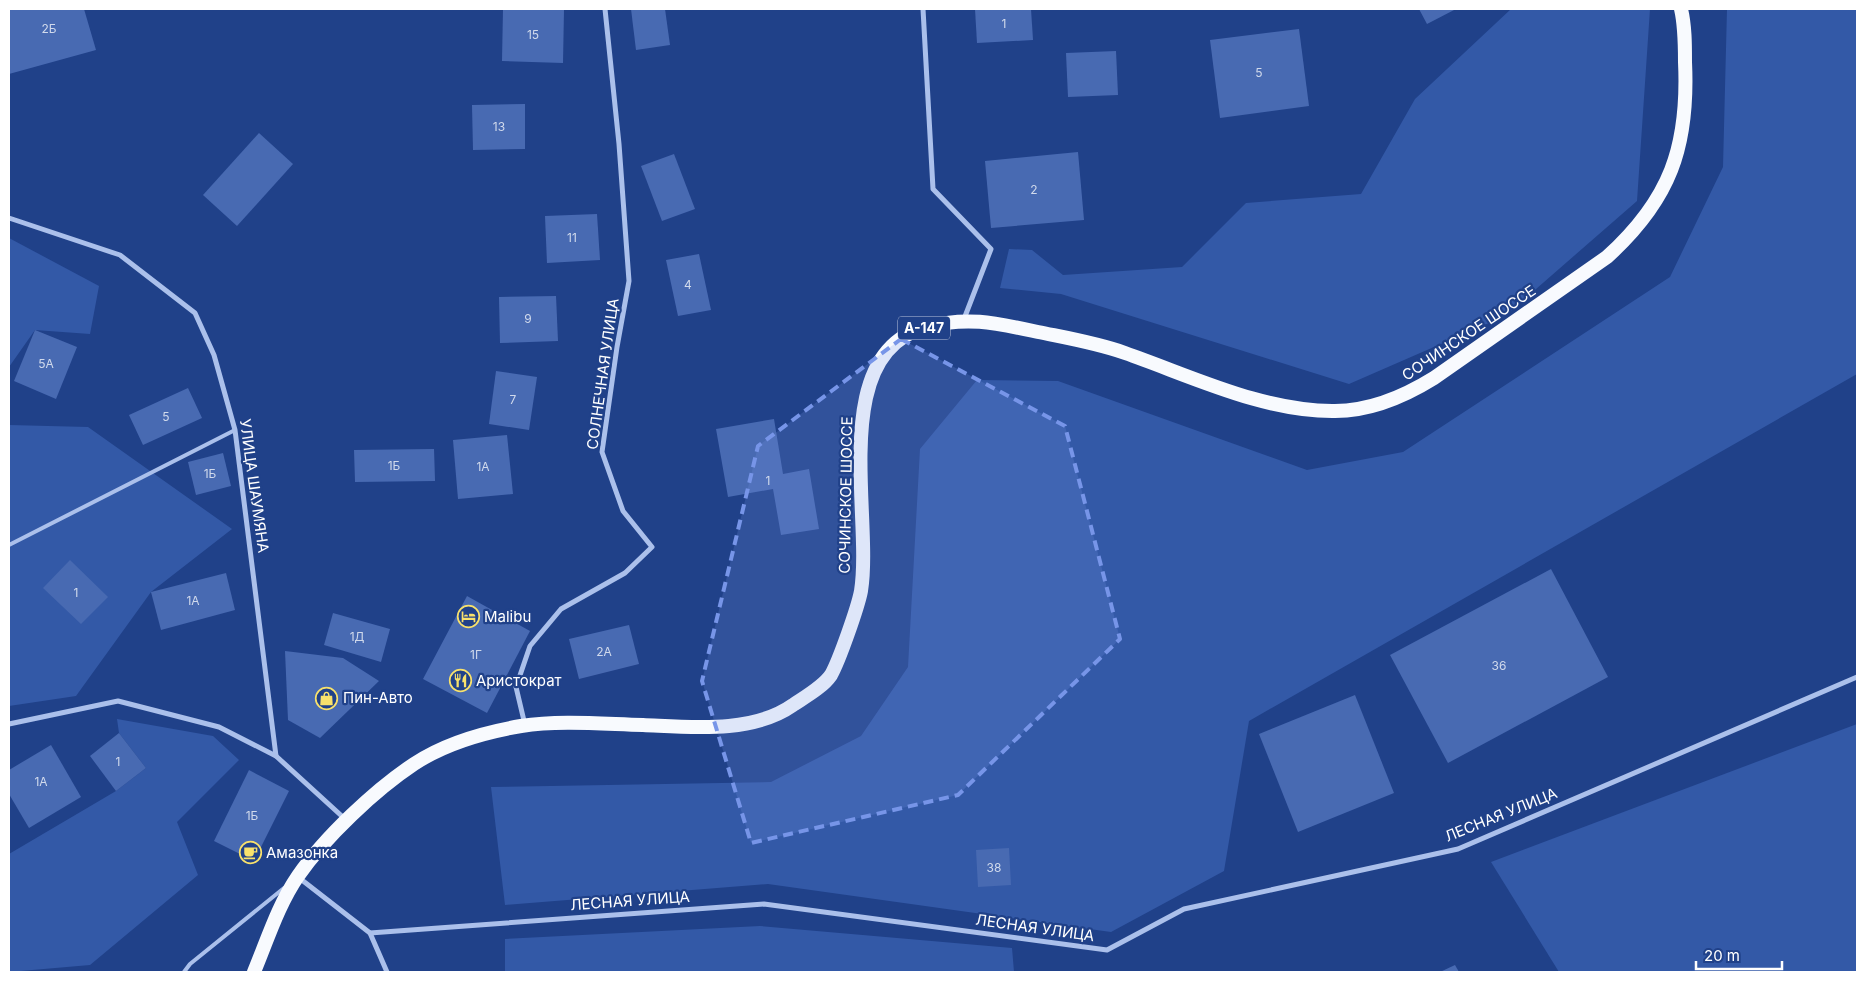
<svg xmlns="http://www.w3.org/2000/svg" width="1866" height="981" font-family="Inter,sans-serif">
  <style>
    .green { fill: #3359a7 }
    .building { fill: #486ab2 }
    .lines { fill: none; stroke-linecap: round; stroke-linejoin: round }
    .service { stroke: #abc0eb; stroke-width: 4 }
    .minor { stroke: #abc0eb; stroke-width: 5 }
    .trunk { stroke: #f8fafe; stroke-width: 14 }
    .marked { fill: #7795e8; fill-opacity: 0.2; stroke: #7795e8; stroke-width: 4; stroke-dasharray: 10 6; stroke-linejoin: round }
    .labels { text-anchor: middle; stroke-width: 4.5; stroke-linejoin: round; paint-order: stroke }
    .number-label { font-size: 12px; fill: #d1daec }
    .shield { fill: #204189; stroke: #bcc6dc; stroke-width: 1 }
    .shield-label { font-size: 14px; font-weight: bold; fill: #fff }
    .street-label { font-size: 15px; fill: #fff; stroke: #204189 }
    .poi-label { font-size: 15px; fill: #fff; stroke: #204189; text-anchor: start }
  </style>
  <rect width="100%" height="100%" fill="#204189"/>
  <!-- green -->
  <g class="green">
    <path d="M1511,9H1650L1637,201L1505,316L1349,384L1061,294L1000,288L1009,249L1032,250L1063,275L1182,267L1246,203L1361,194L1415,99Z"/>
    <path d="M1727,9H1857V374L1249,721L1224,871L1111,932L768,884L505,905L491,787L771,782L861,736L908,667L920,449L977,380L1058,381L1307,470L1403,452L1670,277L1723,167Z"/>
    <path d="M9,238L99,286L90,334L35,330L9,367Z"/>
    <path d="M9,425L88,427L232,529L151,592L76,696L9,706Z"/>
    <path d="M117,719L213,736L239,760L177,822L198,875L90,965L9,972V854L116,791L146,768L119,733Z"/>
    <path d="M1857,724V972H1559L1491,862Z"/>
    <path d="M760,926L1012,948L1014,972H505V939Z"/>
  </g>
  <!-- building -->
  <g class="building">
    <path d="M9,9H84L96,50L9,74Z"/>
    <path d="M503,9H564L563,63L502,61Z"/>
    <path d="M631,9H665L670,45L636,50Z"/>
    <path d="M975,9H1031L1033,40L977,43Z"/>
    <path d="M1419,9H1456L1427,24Z"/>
    <path d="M1299,29L1309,106L1220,118L1210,40Z"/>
    <path d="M1116,51L1118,95L1068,97L1066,53Z"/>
    <path d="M525,104V149L473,150L472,105Z"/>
    <path d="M259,133L293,164L237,226L203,195Z"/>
    <path d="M1078,152L1084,220L991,228L985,161Z"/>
    <path d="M674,154L695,209L662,221L641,166Z"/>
    <path d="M597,214L600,260L547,263L545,216Z"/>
    <path d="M699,254L711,310L678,316L666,260Z"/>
    <path d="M556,296L558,341L500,343L499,297Z"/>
    <path d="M35,330L77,347L56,399L14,381Z"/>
    <path d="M496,371L537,377L529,430L489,424Z"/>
    <path d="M188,388L202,418L143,445L129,415Z"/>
    <path d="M774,419L783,474L809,469L819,529L781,535L773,489L728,497L716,429Z"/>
    <path d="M507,435L513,494L458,499L453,440Z"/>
    <path d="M434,449L435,481L355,482L354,450Z"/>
    <path d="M223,453L231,486L196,495L188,462Z"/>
    <path d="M70,560L108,597L81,624L43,588Z"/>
    <path d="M1551,569L1608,677L1448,763L1390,655Z"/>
    <path d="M226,573L235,610L161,630L151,592Z"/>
    <path d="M467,596L530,631L487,713L423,679Z"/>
    <path d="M333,613L390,629L381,662L324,645Z"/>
    <path d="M629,625L639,664L579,679L569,639Z"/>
    <path d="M285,651L343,658L379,681L320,738L288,720Z"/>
    <path d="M1355,695L1394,793L1298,832L1259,734Z"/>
    <path d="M119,733L146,768L116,791L90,756Z"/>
    <path d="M51,745L81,797L29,828L9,794V770Z"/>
    <path d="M249,770L289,791L254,861L214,841Z"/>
    <path d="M1009,848L1011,885L978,887L976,850Z"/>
    <path d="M1455,965L1459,972H1440Z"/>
  </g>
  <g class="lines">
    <!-- service -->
    <g class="service">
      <path d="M9,545L235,430"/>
      <path d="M184,972L190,964L284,888"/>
    </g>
    <!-- minor -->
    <g class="minor">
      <path d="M923,9L933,189L991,249L964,319"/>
      <path d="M9,218L120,255L195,313L214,355L235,430L276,756L345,819"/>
      <path d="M9,724L118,701L219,727L276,756"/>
      <path d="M525,725L516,687L530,646L561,609L625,573L652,547L623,511L602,452L617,347L629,281L619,144L605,9"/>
      <path d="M298,877L370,933L387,972"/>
      <path d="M370,933L764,904L1107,950L1184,909L1458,849L1857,677"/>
    </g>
    <!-- trunk -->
    <path class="trunk" d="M254,972C267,941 278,905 298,876C325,837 375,790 414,764C444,744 486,732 521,726C560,720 603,724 643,725C690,727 752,734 793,705C805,697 823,687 831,675C839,661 858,607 861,591C873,516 827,353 926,327C968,316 996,323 1038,332C1067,338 1097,343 1125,353C1191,376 1264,412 1335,411C1370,411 1405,396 1434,378L1607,257C1670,200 1689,147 1685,62C1685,44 1685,26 1681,9"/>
  </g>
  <!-- marked area -->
  <path class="marked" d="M901,339L1065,426L1120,639L958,795L751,843L702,681L758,446Z"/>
  <!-- icons -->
  <defs>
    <symbol id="hotel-ring" viewBox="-11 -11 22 22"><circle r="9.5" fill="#204189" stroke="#f8e16c" stroke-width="1.5"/><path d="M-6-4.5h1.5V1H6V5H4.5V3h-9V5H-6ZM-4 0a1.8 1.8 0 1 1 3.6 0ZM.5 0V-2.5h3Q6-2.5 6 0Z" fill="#f8e16c"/></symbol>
    <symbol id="restaurant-ring" viewBox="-11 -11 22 22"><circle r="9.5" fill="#204189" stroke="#f8e16c" stroke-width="1.5"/><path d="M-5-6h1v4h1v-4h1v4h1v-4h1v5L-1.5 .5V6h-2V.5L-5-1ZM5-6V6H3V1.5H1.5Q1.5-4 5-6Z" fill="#f8e16c"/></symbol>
    <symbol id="shop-ring" viewBox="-11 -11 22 22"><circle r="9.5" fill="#204189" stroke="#f8e16c" stroke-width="1.5"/><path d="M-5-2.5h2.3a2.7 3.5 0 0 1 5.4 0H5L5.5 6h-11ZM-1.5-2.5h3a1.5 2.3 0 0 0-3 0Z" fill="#f8e16c"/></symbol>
    <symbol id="cafe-ring" viewBox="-11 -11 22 22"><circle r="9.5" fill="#204189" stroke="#f8e16c" stroke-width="1.5"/><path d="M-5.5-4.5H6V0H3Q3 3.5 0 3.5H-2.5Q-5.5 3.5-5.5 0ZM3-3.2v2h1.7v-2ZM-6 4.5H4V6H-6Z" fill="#f8e16c"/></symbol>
  </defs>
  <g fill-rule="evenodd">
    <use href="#hotel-ring" x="456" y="604" width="25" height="25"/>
    <use href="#restaurant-ring" x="448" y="668" width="25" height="25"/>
    <use href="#shop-ring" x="314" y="686" width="25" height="25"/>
    <use href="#cafe-ring" x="238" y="840" width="25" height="25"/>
  </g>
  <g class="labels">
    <!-- number labels -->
    <g class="number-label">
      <text x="1004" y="28">1</text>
      <text x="49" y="33">2Б</text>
      <text x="533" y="39">15</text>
      <text x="1259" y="77">5</text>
      <text x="499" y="131">13</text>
      <text x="1034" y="194">2</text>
      <text x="572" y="242">11</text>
      <text x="688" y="289">4</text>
      <text x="528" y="323">9</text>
      <text x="46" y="368">5А</text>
      <text x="513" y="404">7</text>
      <text x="166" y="421">5</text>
      <text x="394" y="470">1Б</text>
      <text x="483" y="471">1А</text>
      <text x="210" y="478">1Б</text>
      <text x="768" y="485">1</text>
      <text x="76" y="597">1</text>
      <text x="193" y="605">1А</text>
      <text x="357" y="641">1Д</text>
      <text x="604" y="656">2А</text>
      <text x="476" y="659">1Г</text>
      <text x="1499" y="670">36</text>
      <text x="118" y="766">1</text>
      <text x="41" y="786">1А</text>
      <text x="252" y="820">1Б</text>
      <text x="994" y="872">38</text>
    </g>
    <!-- shield labels -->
    <rect class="shield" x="898" y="316.5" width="52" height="23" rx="4"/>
    <g class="shield-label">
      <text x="924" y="333">А-147</text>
    </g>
    <!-- street labels -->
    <g class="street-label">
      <text transform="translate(1469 333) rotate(-34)" y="5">СОЧИНСКОЕ ШОССЕ</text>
      <text transform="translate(603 374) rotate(-82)" y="5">СОЛНЕЧНАЯ УЛИЦА</text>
      <text transform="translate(254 486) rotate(82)" y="5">УЛИЦА ШАУМЯНА</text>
      <text transform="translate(846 495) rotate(-89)" y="5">СОЧИНСКОЕ ШОССЕ</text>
      <text transform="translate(1501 815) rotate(-22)" y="5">ЛЕСНАЯ УЛИЦА</text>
      <text transform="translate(630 901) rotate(-4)" y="5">ЛЕСНАЯ УЛИЦА</text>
      <text transform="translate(1035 928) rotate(8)" y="5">ЛЕСНАЯ УЛИЦА</text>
    </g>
    <!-- poi labels -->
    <g class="poi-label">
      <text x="484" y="622">Malibu</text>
      <text x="476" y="686">Аристократ</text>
      <text x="343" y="703">Пин-Авто</text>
      <text x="266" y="858">Амазонка</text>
    </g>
  </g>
  <!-- border -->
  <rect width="1866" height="981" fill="none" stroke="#ffffff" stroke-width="20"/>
  <!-- scale -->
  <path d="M1696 961v8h86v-8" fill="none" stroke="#ffffff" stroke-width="2.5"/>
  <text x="1704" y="961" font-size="15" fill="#ffffff" stroke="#204189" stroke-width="4" paint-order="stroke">20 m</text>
</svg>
